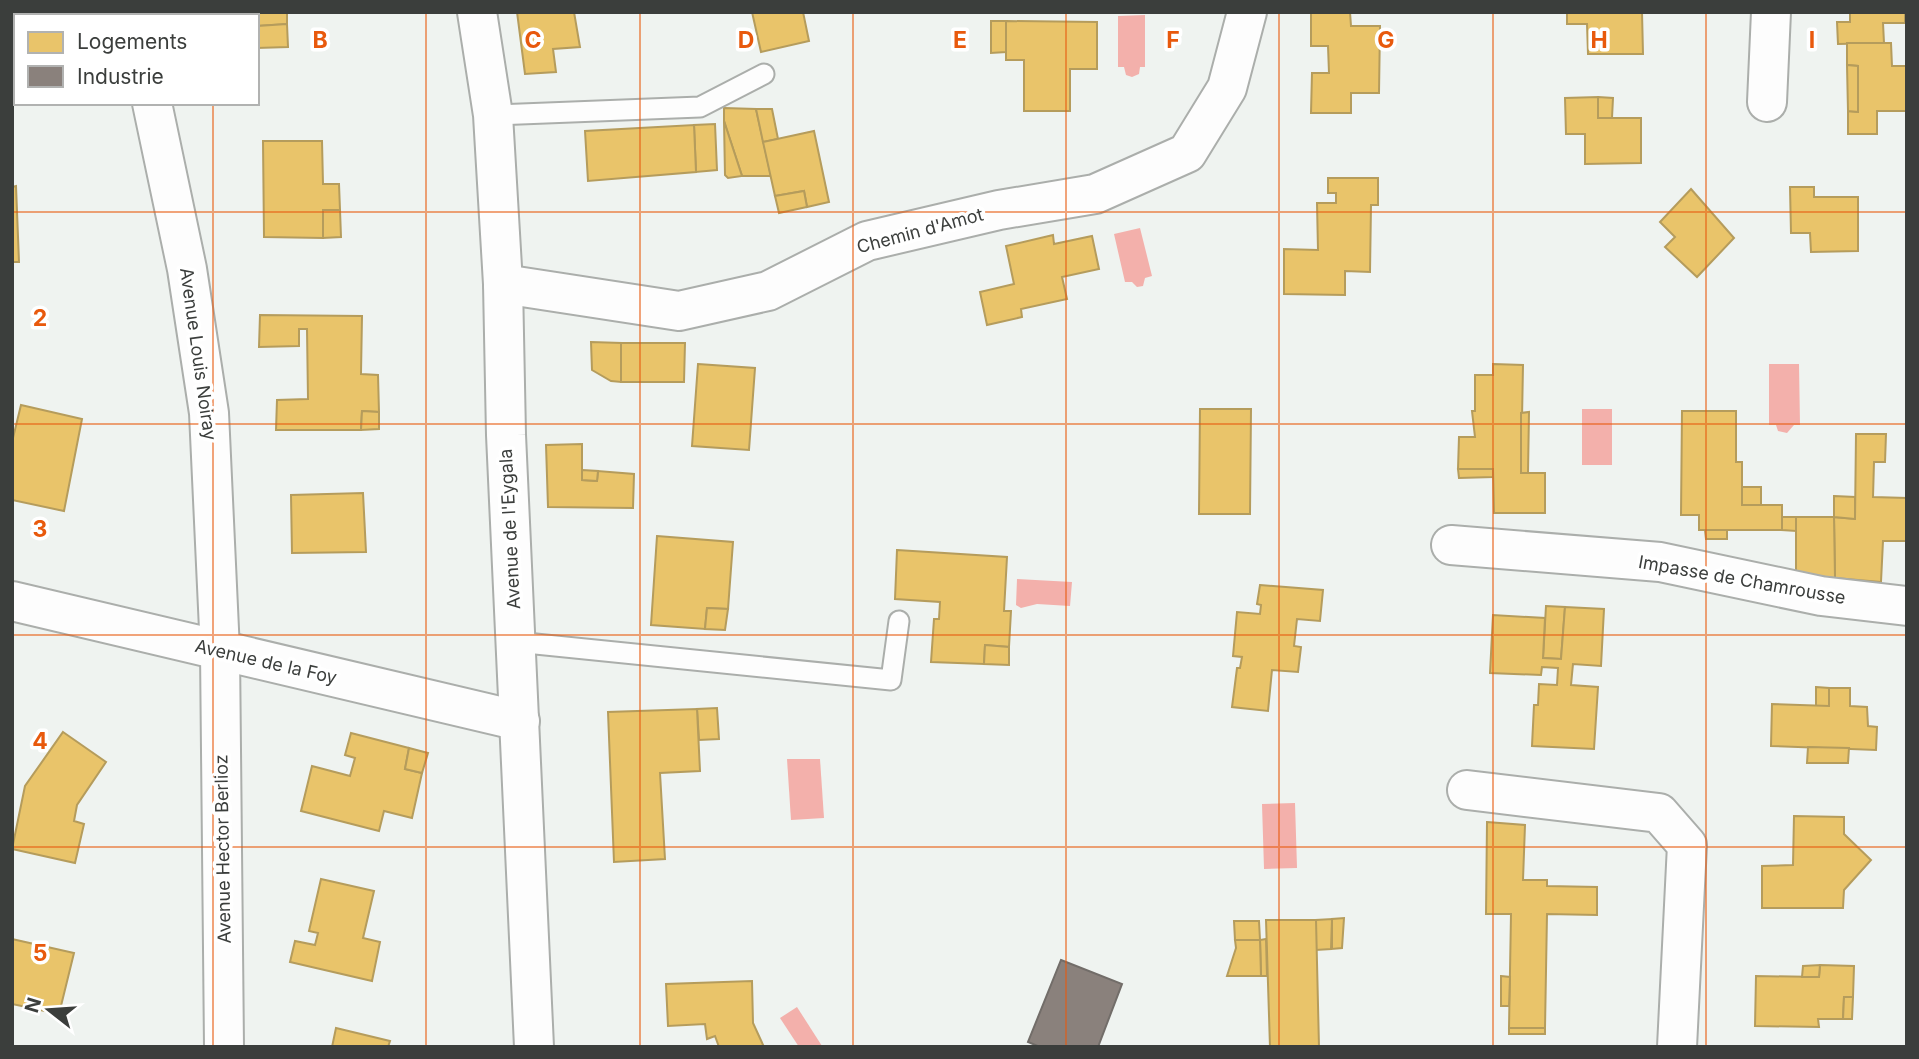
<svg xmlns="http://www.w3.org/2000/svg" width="1919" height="1059" font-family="Inter,sans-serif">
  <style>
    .water { fill: #f3b0ab }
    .homes { fill: #e9c46a; stroke: #b59c5c; stroke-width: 2 }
    .industry { fill: #8a817c; stroke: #726d69; stroke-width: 2 }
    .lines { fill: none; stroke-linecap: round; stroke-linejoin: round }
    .service-casing { stroke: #abaeab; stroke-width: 23 }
    .minor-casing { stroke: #abaeab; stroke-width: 42 }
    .tertiary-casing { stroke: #abaeab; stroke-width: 42 }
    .service { stroke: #fdfdfd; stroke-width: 19 }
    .minor { stroke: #fdfdfd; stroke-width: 38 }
    .tertiary { stroke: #fdfdfd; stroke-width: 38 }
    .grid { fill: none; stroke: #e8590c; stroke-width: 2; stroke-opacity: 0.55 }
    .labels { text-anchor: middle; stroke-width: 7; stroke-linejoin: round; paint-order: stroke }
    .street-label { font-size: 18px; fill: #3b3e3c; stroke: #fff }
    .grid-label { font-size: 23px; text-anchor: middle; font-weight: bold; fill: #e8590c; stroke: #fff; stroke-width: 7; stroke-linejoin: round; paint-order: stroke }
  </style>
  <rect width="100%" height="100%" fill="#eff3f0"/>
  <!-- water -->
  <g class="water">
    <path d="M1145,15V67H1140L1139,74L1132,77L1126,75L1124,67H1118V16Z"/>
    <path d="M1140,228L1152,276L1145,278L1143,286L1137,287L1132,282H1125L1114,234Z"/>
    <path d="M1769,364H1799L1800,425H1794L1787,433L1778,431L1776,425H1769Z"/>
    <rect x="1582" y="409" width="30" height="56"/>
    <path d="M1017,579L1072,582L1070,606L1037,604L1021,608L1016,605Z"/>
    <path d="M787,759H820L824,818L791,820Z"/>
    <path d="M1295,803L1297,868L1264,869L1262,804Z"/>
    <path d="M797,1007L822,1046L821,1047H799L780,1018Z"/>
  </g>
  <!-- homes -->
  <g class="homes">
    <path d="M201,12H287V24L257,26V16H201Z"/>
    <path d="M517,12H574L580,47L553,49L556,72L525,74Z"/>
    <path d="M752,12H803L809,41L761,52Z"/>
    <path d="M1311,12H1350L1351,26H1380L1379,93H1351V113H1311L1312,73H1329L1328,46H1311Z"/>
    <path d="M1567,12H1642L1643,54H1588L1587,24H1567Z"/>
    <path d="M1850,12H1905V23H1883L1884,43L1838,44L1837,22H1850Z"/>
    <path d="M991,21H1006V52L991,53Z"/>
    <path d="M1006,21L1097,22V69H1070V111H1024V60H1006Z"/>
    <path d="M287,24L288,47L257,48V26Z"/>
    <path d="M1847,43H1891L1892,66H1907V111H1877V134H1848V111L1858,112V66L1847,65Z"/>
    <path d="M1847,65L1858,66V112L1848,111Z"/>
    <path d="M1598,97V118H1641V163L1585,164V134H1566L1565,98Z"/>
    <path d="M1598,97L1613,98L1612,118H1598Z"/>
    <path d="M724,108L756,109L771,176H742L724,121Z"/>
    <path d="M756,109H772L778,139L763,142Z"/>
    <path d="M724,121L742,176L728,178L725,175Z"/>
    <path d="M715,124L717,170L696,172L694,125Z"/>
    <path d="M694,125L696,172L588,181L585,131Z"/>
    <path d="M814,131L829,202L807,207L804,191L775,196L763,142Z"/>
    <path d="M263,141H322L323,184H339L340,210H323V238L264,237Z"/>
    <path d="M1328,178H1378V205H1371L1370,272L1345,271V295L1284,294V249L1318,250L1317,203H1336V193H1328Z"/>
    <path d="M16,186L19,262H12V187Z"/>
    <path d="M1790,187H1814V197H1858V251L1811,252L1810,233H1791Z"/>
    <path d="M1691,189L1734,238L1697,277L1665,247L1675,237L1660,222Z"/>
    <path d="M804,191L807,207L779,213L775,196Z"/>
    <path d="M323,210H340L341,237L323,238Z"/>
    <path d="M1053,235L1054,244L1092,236L1099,269L1062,277L1067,299L1021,309L1022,317L987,325L980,292L1014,284L1006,246Z"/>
    <path d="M260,315L362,316L361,374L378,375L379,412L362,411L361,430H276L277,400L308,399L307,329H299V346L259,347Z"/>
    <path d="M591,342L621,343V382L611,381L592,370Z"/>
    <path d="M621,343H685L684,382H621Z"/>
    <path d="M698,364L755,368L749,450L692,446Z"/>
    <path d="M1493,364L1523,365L1521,473H1545V513H1494L1493,469H1458L1459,437H1475L1472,411H1475V375H1493Z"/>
    <path d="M21,405L82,419L64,511L12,500V442Z"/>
    <path d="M1200,409H1251L1250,514H1199Z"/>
    <path d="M362,411L379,412V429L361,430Z"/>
    <path d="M1682,411H1736V462H1742V505H1782V530H1699V515H1681Z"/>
    <path d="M1529,412L1528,473H1521V413Z"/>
    <path d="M1856,434H1886L1885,462H1874L1873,497L1907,498V541H1883L1881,582L1835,578L1834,517L1855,519Z"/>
    <path d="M582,444V480L597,481L598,471L634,474L633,508L548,507L546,445Z"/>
    <path d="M1458,469H1493V477L1459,478Z"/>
    <path d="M582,470L598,471L597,481L582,480Z"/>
    <rect x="1742" y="487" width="19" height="18"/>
    <path d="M363,493L366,552L292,553L291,495Z"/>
    <path d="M1834,496L1855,497V519L1834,517Z"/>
    <path d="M1782,517H1796V531L1782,530Z"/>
    <path d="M1796,517H1834L1835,578L1796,574Z"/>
    <path d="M1705,530H1727V539H1706Z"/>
    <path d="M657,536L733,542L728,609L707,608L705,629L651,625Z"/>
    <path d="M897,550L1007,557L1004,611H1011L1009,647L985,645L984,664L931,662L934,619H939L940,602L895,599Z"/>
    <path d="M1260,585L1323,590L1320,621L1297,619L1294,646L1301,647L1298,672L1272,670L1268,711L1232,707L1237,668H1240L1242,657L1233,656L1237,612L1260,614L1261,605L1257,604Z"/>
    <path d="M1546,606L1565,607L1561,659L1543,658Z"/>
    <path d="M1565,607L1604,609L1601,666L1573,664L1571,685L1598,687L1594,749L1532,746L1534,705H1538L1539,684L1557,685L1558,668L1542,667L1541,675L1490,673L1493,615L1545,618L1543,658L1561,659Z"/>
    <path d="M707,608L728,609L725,630L705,629Z"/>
    <path d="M985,645L1009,647V665L984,664Z"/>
    <path d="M1816,687L1829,688V706H1816Z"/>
    <path d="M1829,688H1850V706L1867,707L1868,726L1877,727L1876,750L1771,746L1772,704L1829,706Z"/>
    <path d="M717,708L719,739L699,740L697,709Z"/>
    <path d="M697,709L700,771L660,773L665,859L614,862L608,712Z"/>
    <path d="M63,732L106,762L77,805L74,821L84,824L75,863L12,849L25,786Z"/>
    <path d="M351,733L409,748L405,769L422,773L412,818L384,811L379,831L301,811L312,766L350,776L355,758L345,755Z"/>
    <path d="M1808,747L1849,748L1848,763H1807Z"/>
    <path d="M409,748L428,753L422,773L405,769Z"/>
    <path d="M1794,816L1844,817V834L1871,860L1844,890L1843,908H1762V866L1793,865Z"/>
    <path d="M1487,822L1525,825L1523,880H1547V886L1597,887V915L1547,914L1545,1028H1509L1511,914H1486Z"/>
    <path d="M321,879L374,891L363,938L380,942L372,981L290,962L295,941L315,945L318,933L309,931Z"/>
    <path d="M1344,918L1342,948L1332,949V919Z"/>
    <path d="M1332,919L1331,949L1316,950V920Z"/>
    <path d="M1266,920H1316L1319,1047H1270Z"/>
    <path d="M1234,921H1259L1260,940H1235Z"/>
    <path d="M12,939L74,953L59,1014L12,1004Z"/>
    <path d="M1266,939L1267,976H1261L1260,940Z"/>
    <path d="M1235,940H1260L1261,976H1227L1236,948Z"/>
    <path d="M1820,965L1854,966L1853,997H1844L1843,1019H1818L1819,1027L1755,1026L1756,976L1819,977Z"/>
    <path d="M1820,965L1819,977H1802L1803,966Z"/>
    <path d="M1501,976L1510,977L1509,1006H1501Z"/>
    <path d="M752,981L753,1023L764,1047H719L715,1036L707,1039L705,1024L668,1026L666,984Z"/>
    <path d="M1844,997H1853L1852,1019H1843Z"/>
    <path d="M336,1028L390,1041L388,1047H332Z"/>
    <rect x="1509" y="1028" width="36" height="6"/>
  </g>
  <!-- industry -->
  <path class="industry" d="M1061,960L1122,984L1098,1047H1040L1028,1042Z"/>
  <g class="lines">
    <defs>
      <g id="service">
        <path d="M493,115L700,107L764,74"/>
        <path d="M516,642L891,680L899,621"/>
      </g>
      <g id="minor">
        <path d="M129,12L130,16"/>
        <path d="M1767,102L1771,12"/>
        <path d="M152,103L187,269L209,413L220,651L224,1047"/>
        <path d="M503,284L679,311L768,291L867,241L999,210L1095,194L1187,153L1227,88L1247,12"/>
        <path d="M1451,545L1660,562L1821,596L1907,606"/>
        <path d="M12,601L520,721"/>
        <path d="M1467,790L1659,813L1687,845L1677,1047"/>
      </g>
      <path id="tertiary" d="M477,12L493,115L503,284L506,435L534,1047"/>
    </defs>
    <!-- service casing -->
    <use href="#service" class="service-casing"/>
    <!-- minor casing -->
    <use href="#minor" class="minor-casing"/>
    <!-- tertiary casing -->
    <use href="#tertiary" class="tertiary-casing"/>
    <!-- service -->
    <use href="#service" class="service"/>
    <!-- minor -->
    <use href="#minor" class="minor"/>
    <!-- tertiary -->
    <use href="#tertiary" class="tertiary"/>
  </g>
  <!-- grid -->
  <path class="grid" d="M213,12V16M426,12V1047M640,12V1047M853,12V1047M1066,12V1047M1279,12V1047M1493,12V1047M1706,12V1047M213,103V1047M12,212H1907M12,424H1907M12,635H1907M12,847H1907"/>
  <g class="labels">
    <!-- street labels -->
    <g class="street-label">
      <text transform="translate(920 231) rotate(-15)" y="6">Chemin d'Amot</text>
      <text transform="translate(198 354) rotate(82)" y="6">Avenue Louis Noiray</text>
      <text transform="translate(510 529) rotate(-93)" y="6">Avenue de l'Eygala</text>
      <text transform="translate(1742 580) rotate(10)" y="6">Impasse de Chamrousse</text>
      <text transform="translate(266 662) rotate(13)" y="6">Avenue de la Foy</text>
      <text transform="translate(223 849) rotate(-91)" y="6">Avenue Hector Berlioz</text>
    </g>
  </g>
  <g class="grid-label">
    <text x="320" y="48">B</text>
    <text x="533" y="48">C</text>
    <text x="746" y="48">D</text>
    <text x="960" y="48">E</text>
    <text x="1173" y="48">F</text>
    <text x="1386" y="48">G</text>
    <text x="1599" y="48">H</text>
    <text x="1812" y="48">I</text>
    <text x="40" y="326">2</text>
    <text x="40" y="537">3</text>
    <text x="40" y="749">4</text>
    <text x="40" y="961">5</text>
  </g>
  <!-- border -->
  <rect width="1919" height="1059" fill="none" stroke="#3b3e3c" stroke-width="28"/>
  <!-- legend -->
  <rect x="14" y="14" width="245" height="91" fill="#ffffff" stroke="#b1b2b1" stroke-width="2"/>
  <rect x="28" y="32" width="35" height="21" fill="#e9c46a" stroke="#b1b2b1" stroke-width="2"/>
  <text x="77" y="49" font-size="21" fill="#3b3e3c">Logements</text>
  <rect x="28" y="66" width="35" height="21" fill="#8a817c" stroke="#b1b2b1" stroke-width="2"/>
  <text x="77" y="84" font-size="21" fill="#3b3e3c">Industrie</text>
  <!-- north arrow -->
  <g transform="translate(49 1010) rotate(287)" stroke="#ffffff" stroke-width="5" paint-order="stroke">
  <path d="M0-5L12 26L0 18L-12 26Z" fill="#3b3e3c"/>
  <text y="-10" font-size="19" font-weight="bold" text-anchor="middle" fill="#3b3e3c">N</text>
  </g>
</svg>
